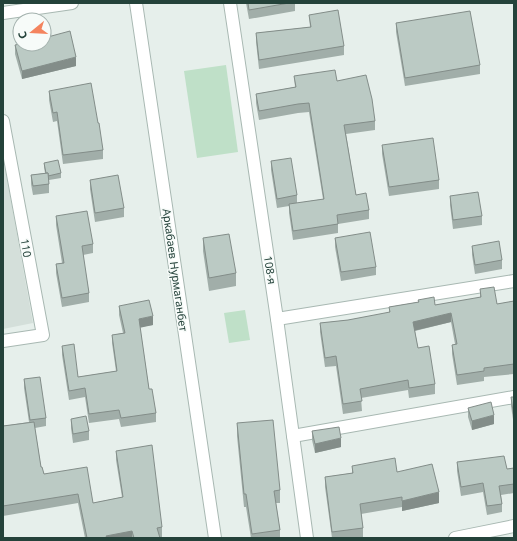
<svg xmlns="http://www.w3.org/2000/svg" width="517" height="541" font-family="'Noto Sans',sans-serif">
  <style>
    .built { fill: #d4dfda }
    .green { fill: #bfe0c8 }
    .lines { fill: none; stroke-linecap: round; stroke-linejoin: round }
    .minor-casing { stroke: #a8b8b2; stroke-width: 14 }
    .minor { stroke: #fff; stroke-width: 12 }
    .wall { fill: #a1aea9 }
    .shaded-wall { fill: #838d89 }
    .building { fill: #bbcac4; stroke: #838d89 }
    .labels { text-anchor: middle; stroke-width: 3; stroke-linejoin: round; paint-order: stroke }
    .street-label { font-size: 11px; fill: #24423a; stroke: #f7fbf9 }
  </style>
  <rect width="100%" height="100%" fill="#e6efeb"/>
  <!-- built -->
  <path class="built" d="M3,157L33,323L3,329Z"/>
  <!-- green -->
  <g class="green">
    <path d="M226,65L238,152L197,158L184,71Z"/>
    <path d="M245,310L250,340L229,343L224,313Z"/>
  </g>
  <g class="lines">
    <defs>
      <g id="minor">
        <path d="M136,3L215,538"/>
        <path d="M230,3L277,319L307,538"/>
        <path d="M3,13L72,3"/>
        <path d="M3,121L43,335L3,341"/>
        <path d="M277,319L514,281"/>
        <path d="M293,436L514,397"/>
        <path d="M455,538L514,526"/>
      </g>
    </defs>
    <!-- minor casing -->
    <use href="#minor" class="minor-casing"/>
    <!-- minor -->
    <use href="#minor" class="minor"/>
  </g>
  <!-- wall -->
  <g class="wall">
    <path d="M246,3H295V11L249,19Z"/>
    <path d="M309,15L344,46V55L259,69L256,42V33L310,27Z"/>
    <path d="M396,23L480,65V74L405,86L396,32Z"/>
    <path d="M15,45L76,66L22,79L15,54Z"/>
    <path d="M294,76L337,81L375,121V130L346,134L356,195L369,210V219L338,224V233L293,240L289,213V206L277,208L271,170V161L297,195V203L323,199L309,112L298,113L259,120L256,103V94L295,87Z"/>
    <path d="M49,91L103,150V159L63,164L57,121L53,122L49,100Z"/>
    <path d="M382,145L439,180V189L389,196L382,154Z"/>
    <path d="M44,163L61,173V178L49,180V193L33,195L31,184V175L45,173L44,167Z"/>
    <path d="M90,180L124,208V217L95,222L90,189Z"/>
    <path d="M450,196L482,216V225L453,229L450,205Z"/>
    <path d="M56,216L93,244V253L83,255L89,293V302L62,307L56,273V264L62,263L56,225Z"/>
    <path d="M203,238L236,273V286L209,291L203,251Z"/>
    <path d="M335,238L376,267V275L341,281L335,247Z"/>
    <path d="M472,246L502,260V269L475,274L472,255Z"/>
    <path d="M480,289L497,304L514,301V374L484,377V381L457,385L452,354V345L455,344L451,322L415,331L418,348L435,384V394L409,398L408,390L361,398L362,411L343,414L336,366L325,367L320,332V323L348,320L389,313V307L418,302V300L435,305L480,298Z"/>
    <path d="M119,306L153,325L140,327L149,389L156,413V422L121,427L119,419L89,423L85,397L69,400L62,355V346L78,377L116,371L112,343V335L123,333L119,315Z"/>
    <path d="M24,379L46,418V426L35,428L41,467L44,474L93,503L122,497L116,460V451L162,527V537H159L160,538H85L78,503L3,516V426L29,422L24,388Z"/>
    <path d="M511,397H514V426L511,406Z"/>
    <path d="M468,408L494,424L472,430L468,417Z"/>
    <path d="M71,419L89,431V440L73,443L71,428Z"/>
    <path d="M237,423L280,490V503H276L280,530V538H251L246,507H244L237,436Z"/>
    <path d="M312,431L341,447L315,453L312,440Z"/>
    <path d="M457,462L507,469L514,468V493L501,495L502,504V512L487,515L483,492L461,496L457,471Z"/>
    <path d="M352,466L397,472L439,503L402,511V507L361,514L363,528V538H332L325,487V477L352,473Z"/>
  </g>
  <!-- shaded-wall -->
  <g class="shaded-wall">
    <path d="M76,57V66L22,79V71Z"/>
    <path d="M451,313V322L413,331V322Z"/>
    <path d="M153,316V325L139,328V319Z"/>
    <path d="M494,415V424L472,430V421Z"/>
    <path d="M341,438V447L315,453V444Z"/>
    <path d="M439,492V503L402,511V501Z"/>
    <path d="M132,531V538H106V536Z"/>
  </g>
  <!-- building -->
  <g class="building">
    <path d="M248,3H289L249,10Z"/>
    <path d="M338,10L344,46L259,60L256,33L311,27L309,15Z"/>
    <path d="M470,11L480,65L405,78L396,23Z"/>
    <path d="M70,31L76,57L22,71L15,45L20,44H44V38Z"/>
    <path d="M335,70L337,81L366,75L372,99L375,121L344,125L356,195L366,193L369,210L337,215L338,224L293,231L289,204L324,199L309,103L298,104L259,111L256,94L296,87L294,76Z"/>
    <path d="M91,83L98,123H99L103,150L63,155L57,112L53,113L49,91Z"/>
    <path d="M433,138L439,180L389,187L382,145Z"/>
    <path d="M291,158L297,195L277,199L271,161Z"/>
    <path d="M58,160L61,173L48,176V173H46L44,163Z"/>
    <path d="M48,173L49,184L33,186L31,175Z"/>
    <path d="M118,175L124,208L95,213L90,180Z"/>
    <path d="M478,192L482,216L453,220L450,196Z"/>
    <path d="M87,211L93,244L82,246L89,293L62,298L56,264L64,263L56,216Z"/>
    <path d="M370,232L376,267L341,272L335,238Z"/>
    <path d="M229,234L236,273L209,278L203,238Z"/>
    <path d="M499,241L502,260L475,265L472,246Z"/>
    <path d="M494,287L497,304L514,301V364L484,368V371L457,375L452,345L457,344L451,313L413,322L418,348L429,346L435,384L409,388L408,380L360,389L362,401L343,404L336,356L325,358L320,323L348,320L390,312L389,307L419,302L418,300L434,297L435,305L481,297L480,289Z"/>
    <path d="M149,300L153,316L139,319L149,389H152L156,413L121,418L119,410L89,414L85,388L69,391L62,346L74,344L78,377L117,371L112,335L125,333L119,306Z"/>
    <path d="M40,377L46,418L30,420L24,379Z"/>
    <path d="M511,397H514V418Z"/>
    <path d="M491,402L494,415L472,421L468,408Z"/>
    <path d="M86,416L89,431L73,434L71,419Z"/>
    <path d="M273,420L280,490L274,491L280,530L252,534L246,494H244L237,423Z"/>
    <path d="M34,422L41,467H42L44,474L87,467L93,503L123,497L116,451L152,445L162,527L157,528L160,538H134L132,531L106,536L107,538H87L78,494L3,506V426Z"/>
    <path d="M339,427L341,438L315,444L312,431Z"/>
    <path d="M504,456L507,469L514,468V484L499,486L502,504L487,506L483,483L461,487L457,462Z"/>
    <path d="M395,458L397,472L432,464L439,492L402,501V497L360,504L363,528L332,532L325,477L353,473L352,466Z"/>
  </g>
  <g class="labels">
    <!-- street labels -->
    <g class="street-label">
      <text transform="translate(26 248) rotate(80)" y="4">110</text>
      <text transform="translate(175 270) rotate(82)" y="4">Аркабаев Нурмаганбет</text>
      <text transform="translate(270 270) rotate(81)" y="4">108-я</text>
    </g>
  </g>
  <!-- border -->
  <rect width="517" height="541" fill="none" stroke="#24423a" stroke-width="8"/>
  <!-- north arrow -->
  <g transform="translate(32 32) rotate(252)"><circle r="19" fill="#f7fbf9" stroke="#a3b1ad"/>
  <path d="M0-3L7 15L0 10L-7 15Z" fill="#f4845f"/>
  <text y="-6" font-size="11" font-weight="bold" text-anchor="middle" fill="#24423a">С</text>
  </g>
</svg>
